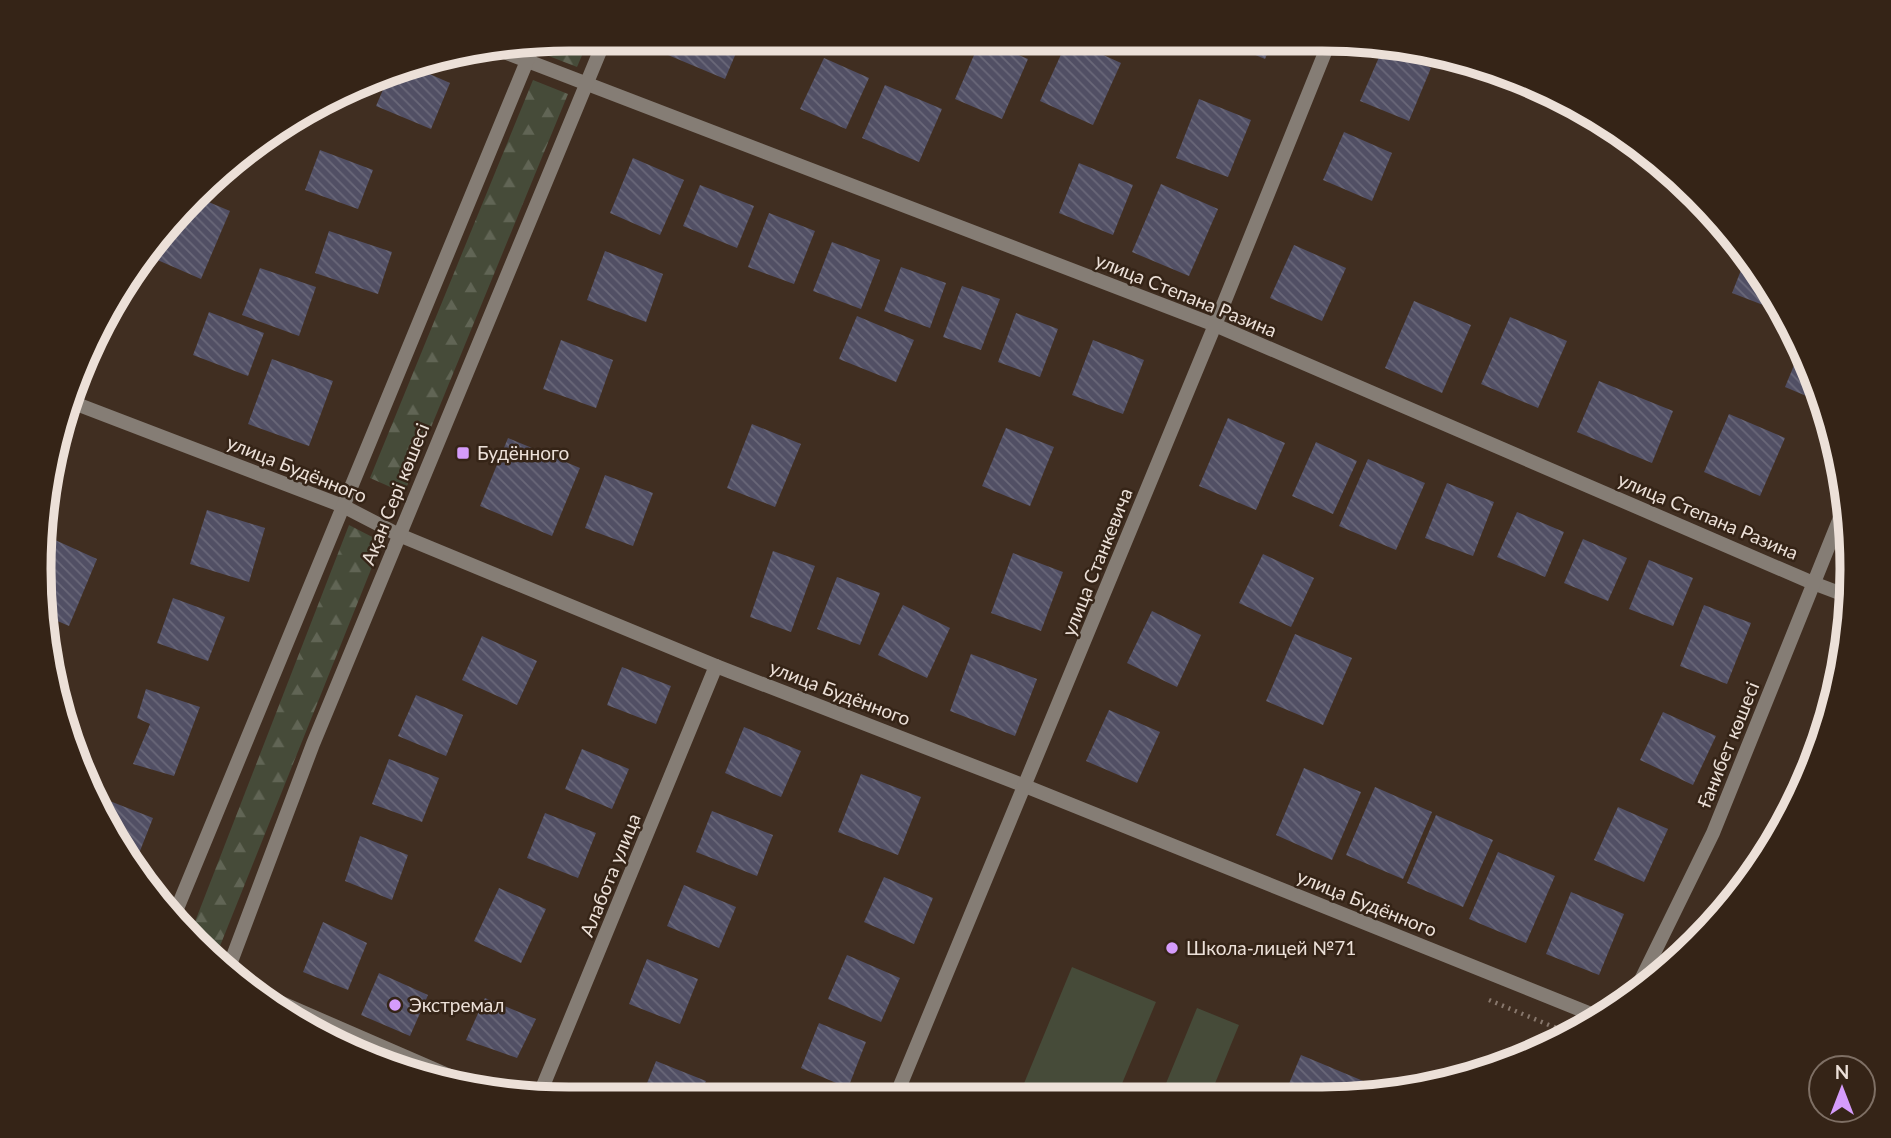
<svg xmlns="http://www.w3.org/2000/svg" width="1891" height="1138" font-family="Lato,sans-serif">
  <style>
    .forest { fill: url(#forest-firs) }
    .pitch { fill: #464b39 }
    .building { fill: url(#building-back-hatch) }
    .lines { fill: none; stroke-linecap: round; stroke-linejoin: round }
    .path { stroke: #87776c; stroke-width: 4.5; stroke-dasharray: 2 5; stroke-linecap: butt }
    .minor { stroke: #857d75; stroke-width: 14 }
    .tertiary { stroke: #857d75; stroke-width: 14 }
    .poi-dot { fill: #d59cfb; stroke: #352417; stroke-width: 2.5 }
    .labels { text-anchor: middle; stroke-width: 5; stroke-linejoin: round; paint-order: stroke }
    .street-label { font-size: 19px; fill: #ece0d8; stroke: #352417 }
    .poi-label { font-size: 19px; fill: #ece0d8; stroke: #352417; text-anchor: start }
    .rim { fill: none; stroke: #ece0d8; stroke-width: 9 }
  </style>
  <defs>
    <pattern id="forest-firs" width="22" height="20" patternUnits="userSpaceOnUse" patternTransform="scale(1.75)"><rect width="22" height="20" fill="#464b39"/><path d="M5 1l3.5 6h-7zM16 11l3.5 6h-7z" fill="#616555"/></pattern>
    <pattern id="building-back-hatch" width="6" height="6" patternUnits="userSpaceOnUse" patternTransform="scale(1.75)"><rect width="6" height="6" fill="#514f64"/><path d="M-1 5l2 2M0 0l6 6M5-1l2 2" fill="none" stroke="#6a6879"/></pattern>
  </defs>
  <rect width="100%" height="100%" fill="#402e21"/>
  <!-- forest -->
  <g class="forest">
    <path d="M569,39H589L577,67L541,53L545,42Z"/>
    <path d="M533,80L568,94L404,493L370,478Z"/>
    <path d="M349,525L382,542L216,956L191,932Z"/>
  </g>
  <!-- pitch -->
  <g class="pitch">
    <path d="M1072,967L1156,1002L1116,1098H1018Z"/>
    <path d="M1197,1008L1239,1025L1209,1098H1160Z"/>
  </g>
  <!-- building -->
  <g class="building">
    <path d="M675,39H742L725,79L668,55Z"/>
    <path d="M981,39L1028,59L1002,119L955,99Z"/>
    <path d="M1068,39L1121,63L1093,125L1040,101Z"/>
    <path d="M1217,39L1273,40L1265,59Z"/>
    <path d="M1383,48L1431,68L1409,121L1360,101Z"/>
    <path d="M824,58L869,78L846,129L800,109Z"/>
    <path d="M1462,61L1493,67L1510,75L1507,82L1460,65Z"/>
    <path d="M409,65L450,83L431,129L376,106L391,71L399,67Z"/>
    <path d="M885,85L942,109L919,162L862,138Z"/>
    <path d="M1199,99L1251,120L1228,177L1176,158Z"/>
    <path d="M1344,132L1392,153L1372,201L1323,180Z"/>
    <path d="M320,150L373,170L358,209L305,190Z"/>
    <path d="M633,158L684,180L660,235L610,213Z"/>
    <path d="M1079,163L1133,185L1113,235L1059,213Z"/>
    <path d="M1161,184L1218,209L1189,276L1132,252Z"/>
    <path d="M700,185L754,206L737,248L683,226Z"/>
    <path d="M199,198L230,211L201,279L146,255Z"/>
    <path d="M769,213L815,231L794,284L748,267Z"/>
    <path d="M329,231L392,252L378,294L315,273Z"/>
    <path d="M832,242L880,260L861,309L813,291Z"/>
    <path d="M1294,245L1346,268L1322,321L1270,298Z"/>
    <path d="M605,251L663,274L646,322L587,300Z"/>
    <path d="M1747,255L1763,275L1784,313L1732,293Z"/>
    <path d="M901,267L946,283L930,328L884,311Z"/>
    <path d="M260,268L316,287L299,336L242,315Z"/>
    <path d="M962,286L1000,299L981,350L943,337Z"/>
    <path d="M1414,301L1471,325L1442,393L1385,368Z"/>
    <path d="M209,312L264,333L248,376L193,355Z"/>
    <path d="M1016,313L1058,329L1040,377L998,362Z"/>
    <path d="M857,316L914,340L896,382L839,359Z"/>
    <path d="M1510,317L1567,341L1538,408L1481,384Z"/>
    <path d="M561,340L613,360L596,408L543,389Z"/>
    <path d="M1093,340L1144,360L1123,414L1072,395Z"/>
    <path d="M1802,346L1812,366L1823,403L1785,387Z"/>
    <path d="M272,359L333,381L309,446L248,424Z"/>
    <path d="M1599,381L1673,411L1652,463L1577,432Z"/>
    <path d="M1729,414L1785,438L1760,496L1704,472Z"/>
    <path d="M1228,418L1285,443L1256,510L1199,486Z"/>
    <path d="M752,424L801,444L775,507L727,488Z"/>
    <path d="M1006,428L1054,447L1030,506L982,486Z"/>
    <path d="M61,433L69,436L57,463H56Z"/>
    <path d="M508,438L580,468L552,536L480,506Z"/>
    <path d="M1316,442L1357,461L1333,514L1292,496Z"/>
    <path d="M1368,459L1425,483L1396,550L1339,526Z"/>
    <path d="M605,475L653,493L633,546L585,528Z"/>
    <path d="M1447,483L1494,502L1473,556L1425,538Z"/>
    <path d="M207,510L265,528L249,582L190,564Z"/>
    <path d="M1517,512L1564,532L1545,577L1497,557Z"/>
    <path d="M44,535L97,559L69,626L46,616L39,569Z"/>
    <path d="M1583,539L1627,558L1608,601L1564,583Z"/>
    <path d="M773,551L815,566L791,632L750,617Z"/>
    <path d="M1013,553L1063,572L1041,631L991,613Z"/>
    <path d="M1263,554L1314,578L1291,627L1239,603Z"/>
    <path d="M1649,560L1693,578L1673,626L1629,609Z"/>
    <path d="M837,577L880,593L860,645L817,629Z"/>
    <path d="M173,598L225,617L208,661L157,643Z"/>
    <path d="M903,605L950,628L927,678L878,655Z"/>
    <path d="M1704,605L1751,623L1727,684L1680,666Z"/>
    <path d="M1152,611L1201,635L1177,687L1127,663Z"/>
    <path d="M1295,634L1352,658L1323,725L1266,701Z"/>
    <path d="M482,636L537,661L517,705L462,680Z"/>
    <path d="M971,654L1037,679L1015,736L950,711Z"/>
    <path d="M1837,657L1844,659L1842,673L1832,707L1819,702Z"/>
    <path d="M622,667L671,686L656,724L607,705Z"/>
    <path d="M146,689L200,707L174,776L133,764L150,724L137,718Z"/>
    <path d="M416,695L463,715L446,756L398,736Z"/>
    <path d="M1109,710L1160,732L1137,783L1086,761Z"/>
    <path d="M1663,712L1716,736L1693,785L1640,760Z"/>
    <path d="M744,727L801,751L781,797L725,773Z"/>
    <path d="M582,749L629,769L612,809L565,789Z"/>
    <path d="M1806,753L1817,757L1812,772L1794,806L1785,802Z"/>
    <path d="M389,759L439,778L422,822L372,804Z"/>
    <path d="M1304,768L1361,792L1332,860L1276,835Z"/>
    <path d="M861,774L921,797L898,855L838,832Z"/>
    <path d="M1375,787L1432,812L1403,879L1346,855Z"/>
    <path d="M97,796L153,818L134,866L128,853Z"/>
    <path d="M1618,807L1668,829L1644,882L1594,860Z"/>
    <path d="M712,811L773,835L757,876L696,852Z"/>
    <path d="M545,813L596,833L578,878L527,858Z"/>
    <path d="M1436,815L1493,840L1463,907L1407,883Z"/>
    <path d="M360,836L408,855L392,900L345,881Z"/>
    <path d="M1498,852L1555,876L1526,943L1469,919Z"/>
    <path d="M1758,859L1764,862L1750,878Z"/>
    <path d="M884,877L933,898L914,944L864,922Z"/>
    <path d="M684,885L736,907L719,948L667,926Z"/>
    <path d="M499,888L546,909L521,963L474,941Z"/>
    <path d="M1571,892L1624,914L1599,975L1546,954Z"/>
    <path d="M323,922L367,943L348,990L303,972Z"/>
    <path d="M847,955L900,978L881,1022L828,999Z"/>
    <path d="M647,959L698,979L680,1024L629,1004Z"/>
    <path d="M379,973L428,995L410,1036L361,1015Z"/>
    <path d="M485,998L536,1019L517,1058L466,1040Z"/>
    <path d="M819,1023L866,1042L848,1088L801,1068Z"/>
    <path d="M1301,1055L1392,1093L1357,1098H1283Z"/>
    <path d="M656,1061L706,1081L699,1098H641Z"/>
  </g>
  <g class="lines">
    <!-- path -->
    <path class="path" d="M1489,1000L1573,1035"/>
    <!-- minor -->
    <g class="minor">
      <path d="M499,50L1215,325L1813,583L1850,597"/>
      <path d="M66,400L343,506L399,535L716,666L1025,786L1601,1018"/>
      <path d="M254,991L475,1087"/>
      <path d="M1633,996L1713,833L1846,503"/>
      <path d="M538,1098L716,666"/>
      <path d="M895,1098L1215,325L1330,40"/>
    </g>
    <!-- tertiary -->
    <g class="tertiary">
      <path d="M174,916L534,44"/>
      <path d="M229,967L313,744L605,39"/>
    </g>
  </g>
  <!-- markers -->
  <g class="poi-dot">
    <rect x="456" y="446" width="14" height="14" rx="3.5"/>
    <circle cx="1172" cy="948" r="7"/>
    <circle cx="395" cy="1005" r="7"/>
  </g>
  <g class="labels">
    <!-- street labels -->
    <g class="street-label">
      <text transform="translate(1186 295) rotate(22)" y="7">улица Степана Разина</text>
      <text transform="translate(297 469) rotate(22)" y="7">улица Будённого</text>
      <text transform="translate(395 494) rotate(-68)" y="7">Ақан Сері көшесі</text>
      <text transform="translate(1708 516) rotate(23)" y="7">улица Степана Разина</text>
      <text transform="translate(1097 562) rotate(-68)" y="7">улица Станкевича</text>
      <text transform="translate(840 693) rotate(21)" y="7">улица Будённого</text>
      <text transform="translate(1728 745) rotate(-68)" y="7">Ғанибет көшесі</text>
      <text transform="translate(610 875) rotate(-68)" y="7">Алабота улица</text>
      <text transform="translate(1367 903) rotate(22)" y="7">улица Будённого</text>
    </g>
    <!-- poi labels -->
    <g class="poi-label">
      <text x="477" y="460">Будённого</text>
      <text x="1186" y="955">Школа-лицей №71</text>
      <text x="409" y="1012">Экстремал</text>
    </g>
  </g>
  <!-- crop -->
  <path d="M0 0H1891V1138H0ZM569 51H1322A518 518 0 0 1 1840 569V569A518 518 0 0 1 1322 1087H569A518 518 0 0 1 51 569V569A518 518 0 0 1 569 51Z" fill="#352417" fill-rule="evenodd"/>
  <path class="rim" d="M569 51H1322A518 518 0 0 1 1840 569V569A518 518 0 0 1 1322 1087H569A518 518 0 0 1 51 569V569A518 518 0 0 1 569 51Z"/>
  <!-- north arrow -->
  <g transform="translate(1842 1089)"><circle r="33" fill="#352417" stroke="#7e6f64" stroke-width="2"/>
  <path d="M0-5L12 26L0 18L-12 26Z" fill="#d59cfb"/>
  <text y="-10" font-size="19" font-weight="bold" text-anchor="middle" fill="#ece0d8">N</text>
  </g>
</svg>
